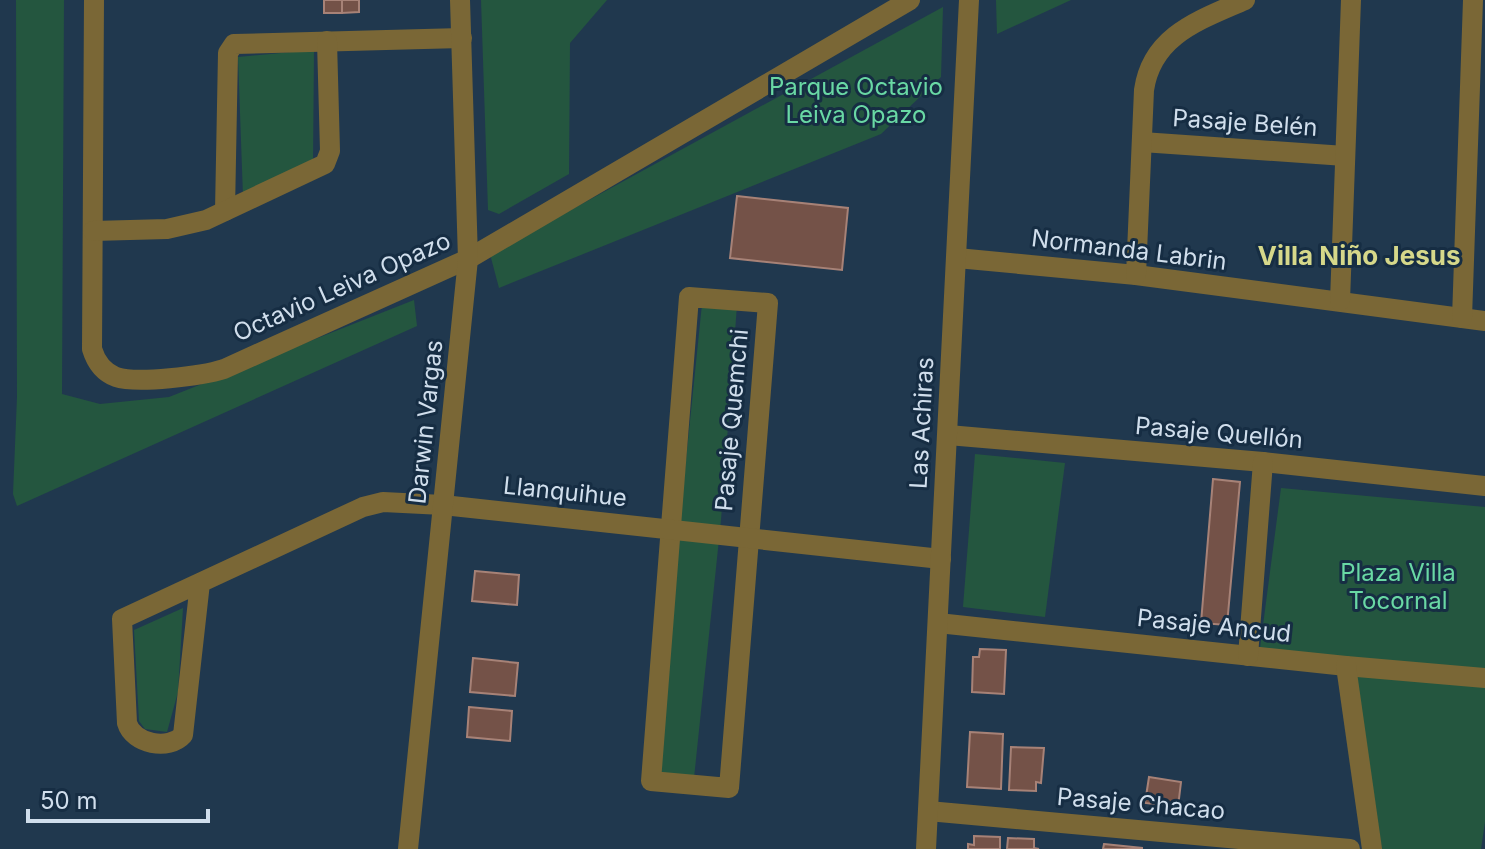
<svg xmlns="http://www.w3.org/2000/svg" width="1485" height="849" font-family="Inter,sans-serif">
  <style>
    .green { fill: #24563f }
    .building { fill: #745248; stroke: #a78277; stroke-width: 2 }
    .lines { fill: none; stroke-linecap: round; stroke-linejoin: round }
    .minor { stroke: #7a6736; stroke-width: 20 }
    .tertiary { stroke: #7a6736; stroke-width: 20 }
    .labels { text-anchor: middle; stroke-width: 6; stroke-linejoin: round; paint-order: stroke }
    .park-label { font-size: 24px; fill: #69d8a4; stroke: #162d43 }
    .street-label { font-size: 24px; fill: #d0deec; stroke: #162d43 }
    .neighbourhood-label { font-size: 26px; font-weight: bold; fill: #d6d88a; stroke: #162d43 }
  </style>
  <rect width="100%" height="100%" fill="#20384e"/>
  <!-- green -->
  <g class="green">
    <path d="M16,0H64L62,394L100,404L169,397L414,300L417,326L17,506L13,494L17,397Z"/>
    <path d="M481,0H607L570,43L569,174L499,214L488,210Z"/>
    <path d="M996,0H1071L997,34Z"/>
    <path d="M943,7L941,77L881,134L499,288L490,254Z"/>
    <path d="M314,50L313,162L243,196L238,57Z"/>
    <path d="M702,304L737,305L721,520L694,778L654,773Z"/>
    <path d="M975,454L1065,463L1045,617L963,607Z"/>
    <path d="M1281,488L1485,507V822L1481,849H1382L1348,658L1260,648Z"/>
    <path d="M183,608L178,692L167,732L145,729L139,721L134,630Z"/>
  </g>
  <!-- building -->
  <g class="building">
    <rect x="324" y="0" width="18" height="13"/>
    <path d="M342,0H359V12L342,13Z"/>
    <path d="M737,196L848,208L842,270L730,258Z"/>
    <path d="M1213,479L1240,482L1227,625L1201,623Z"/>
    <path d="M475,571L519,575L517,605L472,601Z"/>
    <path d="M980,649L1006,650L1004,694L972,692L973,657H979Z"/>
    <path d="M473,658L518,663L515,696L470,692Z"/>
    <path d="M469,707L512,711L510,741L467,737Z"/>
    <path d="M970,732L1003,734L1001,789L967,787Z"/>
    <path d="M1011,747L1044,748L1041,783L1036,782V791L1009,790Z"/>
    <path d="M1149,777L1181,782L1178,807L1145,803Z"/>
    <path d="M974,836L1000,837V849H968V844L974,845Z"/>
    <path d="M1008,838L1034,839V848L1039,849H1007Z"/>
    <path d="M1104,844L1142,848V849H1103Z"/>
  </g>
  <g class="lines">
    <!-- minor -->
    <g class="minor">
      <path d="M94,0L92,349C96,362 103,372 116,377C137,384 202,376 224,369L468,259L910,0"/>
      <path d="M1142,142L1345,156"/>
      <path d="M225,211L228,53L234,44L462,38"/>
      <path d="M93,231L167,229L206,220L325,164L330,151L327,41"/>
      <path d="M957,258L1136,275L1485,321"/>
      <path d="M1136,275L1144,90C1152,35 1200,20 1245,0"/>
      <path d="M689,297L768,303L729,788L651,781Z"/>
      <path d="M1340,301L1351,0"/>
      <path d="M1462,318L1473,0"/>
      <path d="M948,435L1263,462L1485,486"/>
      <path d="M200,583L183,735C169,751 133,744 127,723L122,619L363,507L383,502L443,505L941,559"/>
      <path d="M938,623L1346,666L1485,678"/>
      <path d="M1248,656L1263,462"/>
      <path d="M1346,666L1372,849"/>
      <path d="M928,811L1350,849"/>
      <path d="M926,849L969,0"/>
    </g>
    <!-- tertiary -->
    <path class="tertiary" d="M408,849L468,259L460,0"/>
  </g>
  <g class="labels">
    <!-- park labels -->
    <g class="park-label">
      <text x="856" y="95">Parque Octavio<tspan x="856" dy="28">Leiva Opazo</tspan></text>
      <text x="1398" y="581">Plaza Villa<tspan x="1398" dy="28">Tocornal</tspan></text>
    </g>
    <!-- street labels -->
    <g class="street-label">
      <text transform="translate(1245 123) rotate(4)" y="8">Pasaje Belén</text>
      <text transform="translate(1129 250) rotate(7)" y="8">Normanda Labrin</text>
      <text transform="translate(342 287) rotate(-24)" y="8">Octavio Leiva Opazo</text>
      <text transform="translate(732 420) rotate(-85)" y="8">Pasaje Quemchi</text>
      <text transform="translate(426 422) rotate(-84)" y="8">Darwin Vargas</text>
      <text transform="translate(922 423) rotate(-87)" y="8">Las Achiras</text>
      <text transform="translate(1219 433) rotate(5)" y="8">Pasaje Quellón</text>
      <text transform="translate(565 492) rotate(6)" y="8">Llanquihue</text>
      <text transform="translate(1214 626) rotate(6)" y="8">Pasaje Ancud</text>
      <text transform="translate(1141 804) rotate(5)" y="8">Pasaje Chacao</text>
    </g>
    <!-- neighbourhood labels -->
    <g class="neighbourhood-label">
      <text x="1359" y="265">Villa Niño Jesus</text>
    </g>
  </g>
  <!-- scale -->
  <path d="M28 809v12h180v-12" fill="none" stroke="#d0deec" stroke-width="4"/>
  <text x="40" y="809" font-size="24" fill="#d0deec" stroke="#162d43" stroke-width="6" paint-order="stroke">50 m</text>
</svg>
